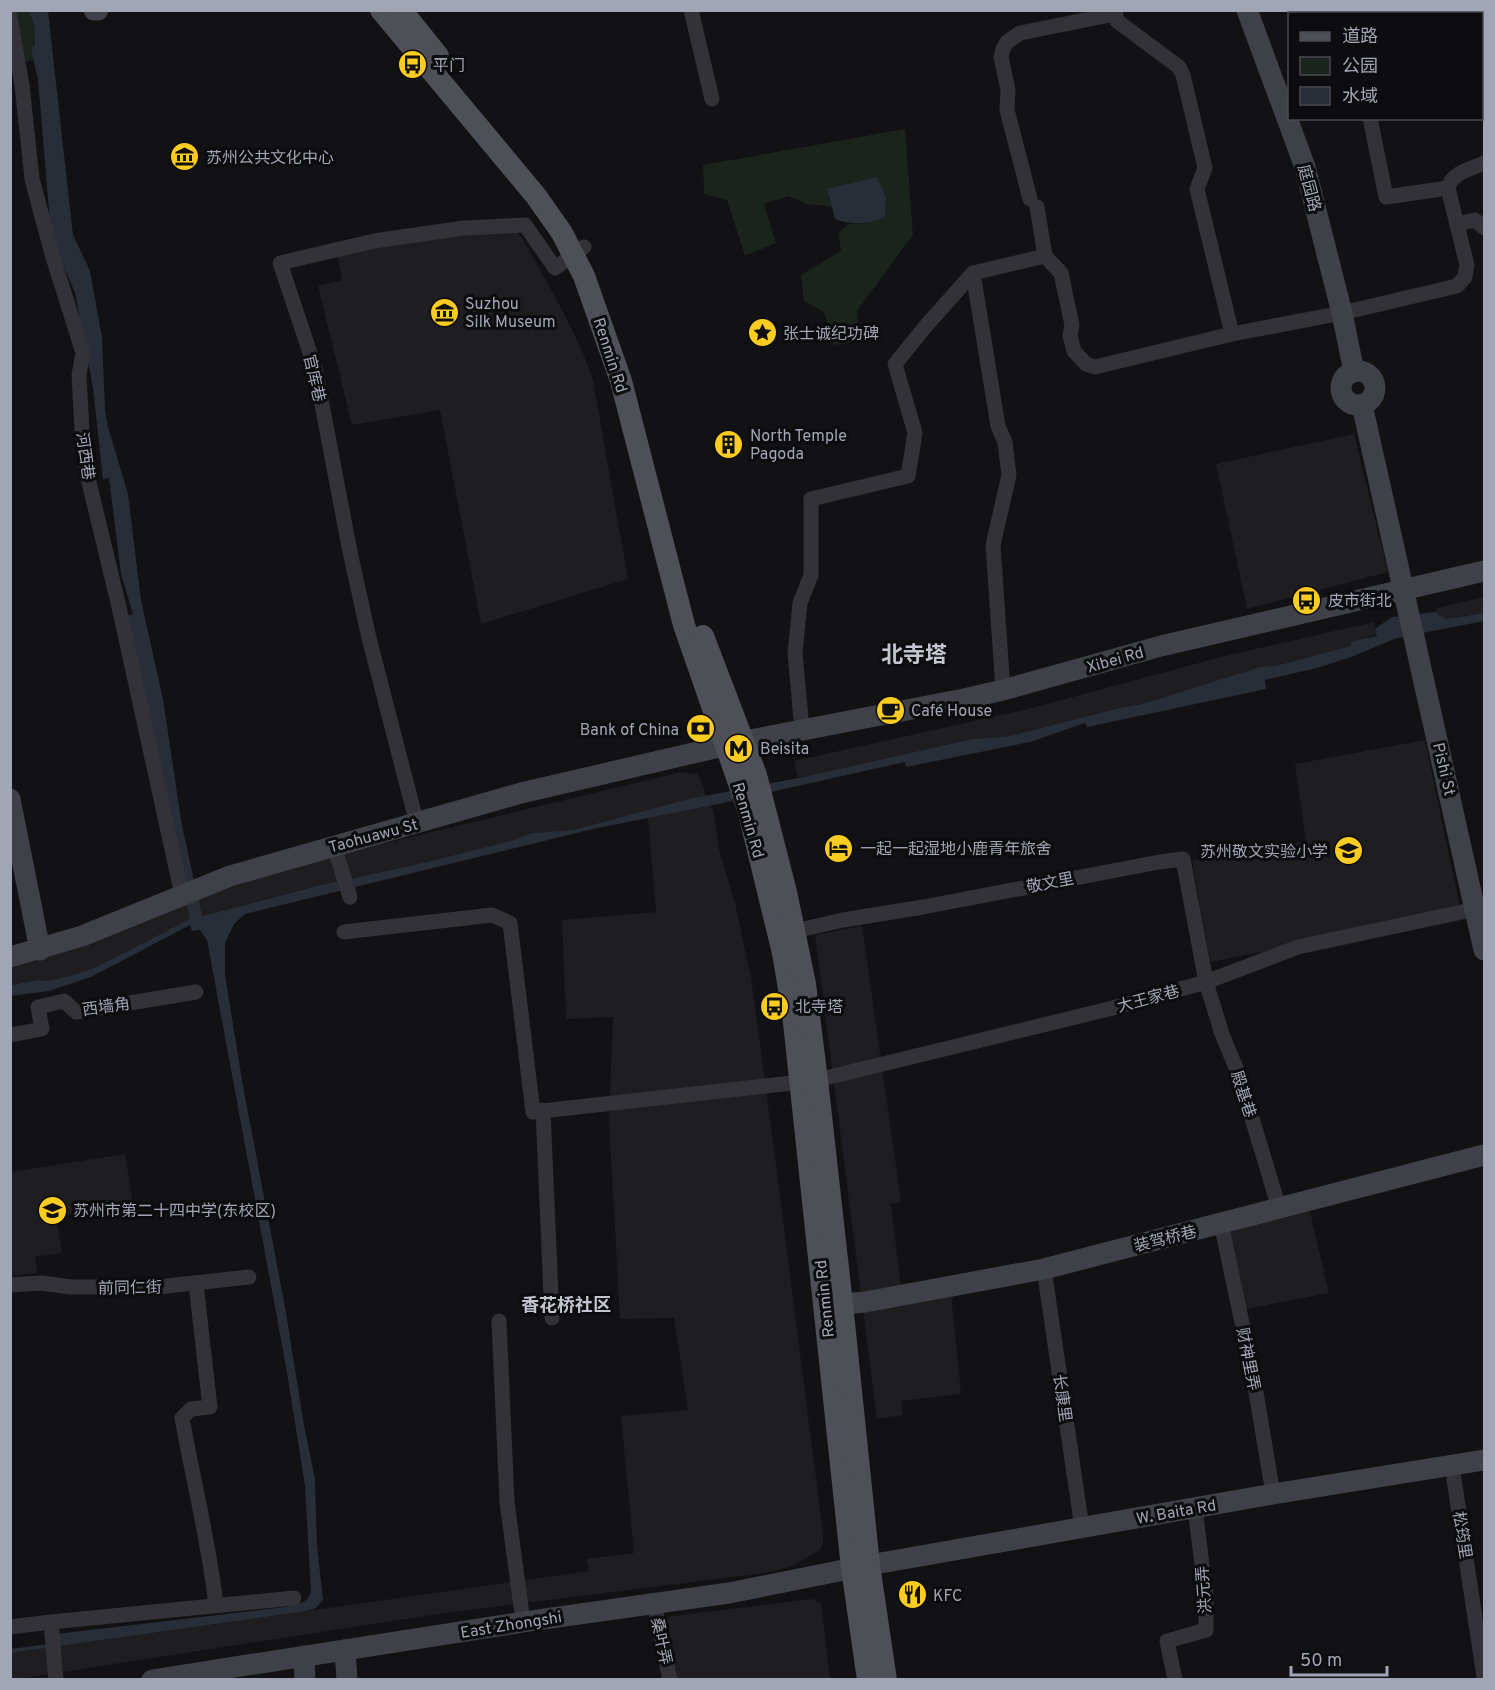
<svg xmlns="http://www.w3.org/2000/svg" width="1495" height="1690" font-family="Overpass,'Noto Sans SC',sans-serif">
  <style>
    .built { fill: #1e1d20 }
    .green { fill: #1b231d }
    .water { fill: #272e37 }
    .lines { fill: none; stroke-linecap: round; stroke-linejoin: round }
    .street { stroke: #323238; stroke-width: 15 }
    .secondary { stroke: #404148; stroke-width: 21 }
    .primary { stroke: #4e4f57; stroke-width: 22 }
    .labels { text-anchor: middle; stroke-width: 6; stroke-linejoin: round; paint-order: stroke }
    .poi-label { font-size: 16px; fill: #a2a5b5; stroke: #0d0c0e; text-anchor: start }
    .street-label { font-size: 16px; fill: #a2a5b5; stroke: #0d0c0e }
    .neighbourhood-label { font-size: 18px; font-weight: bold; fill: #c3c5d0; stroke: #0d0c0e }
    .district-label { font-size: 22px; font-weight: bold; fill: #c3c5d0; stroke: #0d0c0e }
  </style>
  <rect width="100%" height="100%" fill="#121113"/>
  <!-- built -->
  <g class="built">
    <path d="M506,217L523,240L557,300L582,350L593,380L628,579L481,624L440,410L352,425L318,286L342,280L337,253L483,231Z"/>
    <path d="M1354,434L1388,572L1247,609L1216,464Z"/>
    <path d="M1484,597V613L1446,619L1435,612L1437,608Z"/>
    <path d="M1374,622L1377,635L1351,641L1352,646L1279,665L1260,667L1142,704L1119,708L1010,736L972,739L798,778L794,761L1028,709L1221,657Z"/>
    <path d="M1425,740L1461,912L1210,962L1192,861L1306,841L1295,764Z"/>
    <path d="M681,772L697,774L701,779L706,796L573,830L531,833L514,840L427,862L317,886L190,919L96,967L74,975L47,981L39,980L11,985V964L111,931L270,873L353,851Z"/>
    <path d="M709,806L713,809L719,849L735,903L751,978L771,1126L823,1533V1543L820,1550L792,1566L771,1572L444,1613L11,1680V1653L589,1571L586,1559L634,1553L621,1416L688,1410L674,1318L620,1319L609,1120L613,1017L566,1019L562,920L656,912L648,818Z"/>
    <path d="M862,926L901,1202L891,1204L902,1297L951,1292L961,1394L901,1401L903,1415L877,1419L815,935Z"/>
    <path d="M125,1154L133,1204L56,1216L62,1253L35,1257L37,1273L11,1276V1172Z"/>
    <path d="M1309,1207L1329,1293L1246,1309L1229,1229Z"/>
    <path d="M811,1599L821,1603L830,1679H675L667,1617Z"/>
  </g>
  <!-- green -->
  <g class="green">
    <path d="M11,11H29L34,25L35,47L31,48L34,60L11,65Z"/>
    <path d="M905,129L913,235L857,311L860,341L834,345L824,312L804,301L801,275L841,251L838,233L849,224L868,223L827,189L832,207L807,204L789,196L764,204L776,243L745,256L727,200L704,194L703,165Z"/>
  </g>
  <!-- water -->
  <g class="water">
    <path d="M29,11H48L73,235L90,271L102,337L105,409L108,427L128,494L141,600L163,699L182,826L202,916L317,886L427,862L514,840L531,833L573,830L689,799L803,777L972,739L1010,736L1119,708L1142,704L1260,667L1279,665L1351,646V641L1377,636L1375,629L1392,617L1435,612L1446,619L1484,613V621L1397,638L1351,657L1317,668L1265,680L1266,689L1087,727L1085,723L1030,742L906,767L905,762L709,806L593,829L245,914L234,924L225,943V975L243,1086L285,1307L304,1425L315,1479L317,1545L323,1600L316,1608L307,1611L11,1653V1649L48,1644L47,1635L285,1607C296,1605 307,1604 311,1592L305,1486L287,1372L207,940L200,930L192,931L190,925L91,977L49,991L11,996V985L39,980L47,981L74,975L96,967L190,919L123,617L133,614L121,574L109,478L103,479L93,388L75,293L54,243L50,222L38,80L31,48L35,46L34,25Z"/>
    <path d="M877,177L886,198L885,217C867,224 854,226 835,219L827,189Z"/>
  </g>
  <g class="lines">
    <!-- street -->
    <g class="street">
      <path d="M691,10L712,99"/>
      <path d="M1115,10L1117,21L1179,67L1183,75L1205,168L1197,189L1232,334"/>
      <path d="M1348,10V14"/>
      <path d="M10,17L22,85L32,179L52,254L83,353L79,375L82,431L87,474L119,607L182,895"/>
      <path d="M1370,118L1386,197L1448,188"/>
      <path d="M1030,199L1007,110L1008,90L1001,57L1003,49L1007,42L1020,33L1115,14"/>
      <path d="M1037,207L1045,256L1061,273L1072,325L1070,336L1074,351L1086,364L1095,367L1232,334L1342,313L1457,286L1465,277L1467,265L1448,188C1452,172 1471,169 1484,163"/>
      <path d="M1457,224L1475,220L1484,228"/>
      <path d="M973,273L998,426L1005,442L1009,475L993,545L1003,690"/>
      <path d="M802,730L795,653L800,603L811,575V499L908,476L915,433L895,364L925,327L973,273L1045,256"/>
      <path d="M417,824L369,638L350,552L315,368L280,263L374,241L464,228L525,225L555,268L584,247"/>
      <path d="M334,846L350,897"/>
      <path d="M795,931L843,920L923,907L1159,862L1183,859L1206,982L1222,1034L1239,1075L1279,1208"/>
      <path d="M344,932L492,915L510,923L533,1112L801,1082"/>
      <path d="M10,1035L42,1029L38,1007L64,1001L76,1012L196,992"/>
      <path d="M817,1080L1109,1009L1206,982L1298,947L1476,909"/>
      <path d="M543,1110L552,1318"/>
      <path d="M1221,1223L1254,1380L1273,1494"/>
      <path d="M1044,1269L1082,1528"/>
      <path d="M196,1284L210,1407L191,1409L182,1418C193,1480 209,1542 216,1605"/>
      <path d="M10,1285L41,1283L71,1287H158L249,1277"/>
      <path d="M499,1321L507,1502L523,1622"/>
      <path d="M1452,1466L1484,1677"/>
      <path d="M654,1603L670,1680"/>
      <path d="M51,1622L294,1598"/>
      <path d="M10,1627L51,1622L56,1680"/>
      <path d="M1175,1680L1167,1641L1206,1630V1597L1195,1508"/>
    </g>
    <!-- secondary -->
    <g class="secondary">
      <path d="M94,10H98"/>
      <path d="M1247,10L1305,167L1342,313L1354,372"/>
      <circle cx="1358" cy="388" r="17"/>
      <path d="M1362,405L1484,950"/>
      <path d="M10,799L40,950"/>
      <path d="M10,957L82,936L230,876L521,793L745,741L964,699L1003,690L1161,646L1484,571"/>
      <path d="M842,1304L865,1302L1044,1269L1484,1155"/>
      <path d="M345,1650L347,1680"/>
      <path d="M304,1656L305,1680"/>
      <path d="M152,1680L523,1622L729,1593L869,1565L1273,1494L1484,1460"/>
    </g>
    <!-- primary -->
    <g class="primary">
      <path d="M381,10L536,196L562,233L584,276L621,381L684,625L748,809L783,953L793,1013L852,1568L868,1680"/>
      <path d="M401,10L438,56"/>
      <path d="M703,636L756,775L786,892L805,984L817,1080L842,1304L869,1565L886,1680"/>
    </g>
  </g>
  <!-- icons -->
  <defs>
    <symbol id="bus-disc" viewBox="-11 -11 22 22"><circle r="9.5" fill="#fdcc20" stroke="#0d0c0e"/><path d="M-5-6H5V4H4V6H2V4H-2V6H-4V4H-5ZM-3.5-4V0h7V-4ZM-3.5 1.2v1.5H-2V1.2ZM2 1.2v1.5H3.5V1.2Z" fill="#111"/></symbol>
    <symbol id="museum-disc" viewBox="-11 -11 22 22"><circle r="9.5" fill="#fdcc20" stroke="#0d0c0e"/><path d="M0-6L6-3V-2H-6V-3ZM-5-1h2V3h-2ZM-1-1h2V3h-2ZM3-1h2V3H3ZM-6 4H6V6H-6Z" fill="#111"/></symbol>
    <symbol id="sight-disc" viewBox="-11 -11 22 22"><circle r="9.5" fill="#fdcc20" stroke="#0d0c0e"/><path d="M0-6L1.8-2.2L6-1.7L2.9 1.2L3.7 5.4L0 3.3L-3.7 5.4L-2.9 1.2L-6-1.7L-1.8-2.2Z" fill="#111"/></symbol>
    <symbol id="building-disc" viewBox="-11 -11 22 22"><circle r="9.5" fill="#fdcc20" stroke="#0d0c0e"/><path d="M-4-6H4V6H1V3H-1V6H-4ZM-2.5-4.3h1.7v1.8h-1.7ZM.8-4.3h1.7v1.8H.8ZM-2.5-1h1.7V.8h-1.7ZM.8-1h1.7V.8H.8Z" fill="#111"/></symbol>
    <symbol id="cafe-disc" viewBox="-11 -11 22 22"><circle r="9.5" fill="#fdcc20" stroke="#0d0c0e"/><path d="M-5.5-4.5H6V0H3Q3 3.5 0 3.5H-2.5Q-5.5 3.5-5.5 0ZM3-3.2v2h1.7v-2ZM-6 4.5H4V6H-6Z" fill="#111"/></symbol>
    <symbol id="bank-disc" viewBox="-11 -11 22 22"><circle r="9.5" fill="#fdcc20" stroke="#0d0c0e"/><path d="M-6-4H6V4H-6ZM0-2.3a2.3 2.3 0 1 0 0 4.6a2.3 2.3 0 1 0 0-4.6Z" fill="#111"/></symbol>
    <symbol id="metro-disc" viewBox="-11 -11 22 22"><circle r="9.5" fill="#fdcc20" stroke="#0d0c0e"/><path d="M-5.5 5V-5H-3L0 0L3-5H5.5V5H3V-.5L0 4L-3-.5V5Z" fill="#111"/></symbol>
    <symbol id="hotel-disc" viewBox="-11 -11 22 22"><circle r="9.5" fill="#fdcc20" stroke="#0d0c0e"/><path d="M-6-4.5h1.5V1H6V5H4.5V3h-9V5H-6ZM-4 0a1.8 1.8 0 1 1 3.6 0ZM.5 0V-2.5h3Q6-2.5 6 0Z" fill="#111"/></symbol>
    <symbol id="school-disc" viewBox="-11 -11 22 22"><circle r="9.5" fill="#fdcc20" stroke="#0d0c0e"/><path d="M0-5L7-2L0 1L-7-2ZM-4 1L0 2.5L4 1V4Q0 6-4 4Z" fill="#111"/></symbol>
    <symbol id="restaurant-disc" viewBox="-11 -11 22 22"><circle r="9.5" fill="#fdcc20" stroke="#0d0c0e"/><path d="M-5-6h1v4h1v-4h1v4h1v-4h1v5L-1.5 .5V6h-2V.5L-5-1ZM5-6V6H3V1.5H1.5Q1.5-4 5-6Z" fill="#111"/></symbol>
  </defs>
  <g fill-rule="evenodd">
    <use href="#bus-disc" x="396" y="48" width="33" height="33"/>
    <use href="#museum-disc" x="168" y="140" width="33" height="33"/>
    <use href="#museum-disc" x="428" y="296" width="33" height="33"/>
    <use href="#sight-disc" x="746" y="316" width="33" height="33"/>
    <use href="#building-disc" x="712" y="428" width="33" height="33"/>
    <use href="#bus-disc" x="1290" y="584" width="33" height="33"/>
    <use href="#cafe-disc" x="874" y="694" width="33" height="33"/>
    <use href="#bank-disc" x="684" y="712" width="33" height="33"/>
    <use href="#metro-disc" x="722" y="732" width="33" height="33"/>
    <use href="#hotel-disc" x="822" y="832" width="33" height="33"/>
    <use href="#school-disc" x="1332" y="834" width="33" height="33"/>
    <use href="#bus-disc" x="758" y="990" width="33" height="33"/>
    <use href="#school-disc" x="36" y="1194" width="33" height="33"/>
    <use href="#restaurant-disc" x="896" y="1578" width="33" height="33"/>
  </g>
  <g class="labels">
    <!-- poi labels -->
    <g class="poi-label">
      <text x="433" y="71">平门</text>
      <text x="206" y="163">苏州公共文化中心</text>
      <text x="465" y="309">Suzhou<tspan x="465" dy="18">Silk Museum</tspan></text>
      <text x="783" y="339">张士诚纪功碑</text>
      <text x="750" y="441">North Temple<tspan x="750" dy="18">Pagoda</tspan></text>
      <text x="1328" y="606">皮市街北</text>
      <text x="911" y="716">Café House</text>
      <text x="679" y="735" text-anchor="end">Bank of China</text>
      <text x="760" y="754">Beisita</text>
      <text x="860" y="854">一起一起·湿地小鹿青年旅舍</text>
      <text x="1328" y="857" text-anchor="end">苏州敬文实验小学</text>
      <text x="795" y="1012">北寺塔</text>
      <text x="73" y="1216">苏州市第二十四中学(东校区)</text>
      <text x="933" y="1601">KFC</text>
    </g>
    <!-- street labels -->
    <g class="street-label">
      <text transform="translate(1310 188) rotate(75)" y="6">庭园路</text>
      <text transform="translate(611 355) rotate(72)" y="6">Renmin Rd</text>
      <text transform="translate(315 378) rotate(77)" y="6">官库巷</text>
      <text transform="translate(86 456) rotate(82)" y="6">河西巷</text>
      <text transform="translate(1115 659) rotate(-16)" y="6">Xibei Rd</text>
      <text transform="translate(1445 769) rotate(77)" y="6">Pishi St</text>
      <text transform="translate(749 820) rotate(74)" y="6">Renmin Rd</text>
      <text transform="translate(373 835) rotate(-15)" y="6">Taohuawu St</text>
      <text transform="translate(1050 882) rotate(-11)" y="6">敬文里</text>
      <text transform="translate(1148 998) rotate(-15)" y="6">大王家巷</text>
      <text transform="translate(106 1006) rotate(-8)" y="6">西墙角</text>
      <text transform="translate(1244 1094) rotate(72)" y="6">殿基巷</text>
      <text transform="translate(1165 1238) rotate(-14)" y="6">装驾桥巷</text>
      <text transform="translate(130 1287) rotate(-1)" y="6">前同仁街</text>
      <text transform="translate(824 1299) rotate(-96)" y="6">Renmin Rd</text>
      <text transform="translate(1249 1359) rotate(79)" y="6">财神里弄</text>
      <text transform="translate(1063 1398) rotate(82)" y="6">长康里</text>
      <text transform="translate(1176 1511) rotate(-10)" y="6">W. Baita Rd</text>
      <text transform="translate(1463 1535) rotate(81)" y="6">松筠里</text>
      <text transform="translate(1203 1590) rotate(-94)" y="6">洪元弄</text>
      <text transform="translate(511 1624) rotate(-9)" y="6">East Zhongshi</text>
      <text transform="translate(662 1641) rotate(78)" y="6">桑叶弄</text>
    </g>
    <!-- neighbourhood labels -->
    <g class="neighbourhood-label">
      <text x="566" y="1311">香花桥社区</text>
    </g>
    <!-- district labels -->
    <g class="district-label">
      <text x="914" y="662">北寺塔</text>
    </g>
  </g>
  <!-- border -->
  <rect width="1495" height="1690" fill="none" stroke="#a2a5b5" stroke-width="24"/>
  <!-- legend -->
  <rect x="1288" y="12" width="195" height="108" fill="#0d0c0e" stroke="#494951" stroke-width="1.5"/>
  <rect x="1300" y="32" width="30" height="9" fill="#4e4f57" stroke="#494951" stroke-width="1.5"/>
  <text x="1342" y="42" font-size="18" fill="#a2a5b5">道路</text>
  <rect x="1300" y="57" width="30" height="18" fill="#1b231d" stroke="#494951" stroke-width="1.5"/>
  <text x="1342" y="72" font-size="18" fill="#a2a5b5">公园</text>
  <rect x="1300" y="87" width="30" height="18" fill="#272e37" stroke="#494951" stroke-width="1.5"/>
  <text x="1342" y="102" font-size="18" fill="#a2a5b5">水域</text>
  <!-- scale -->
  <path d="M1291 1666v9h96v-9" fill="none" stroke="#a2a5b5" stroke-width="3"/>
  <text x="1300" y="1666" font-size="18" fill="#a2a5b5" stroke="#0d0c0e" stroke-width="4.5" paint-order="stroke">50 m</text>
</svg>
